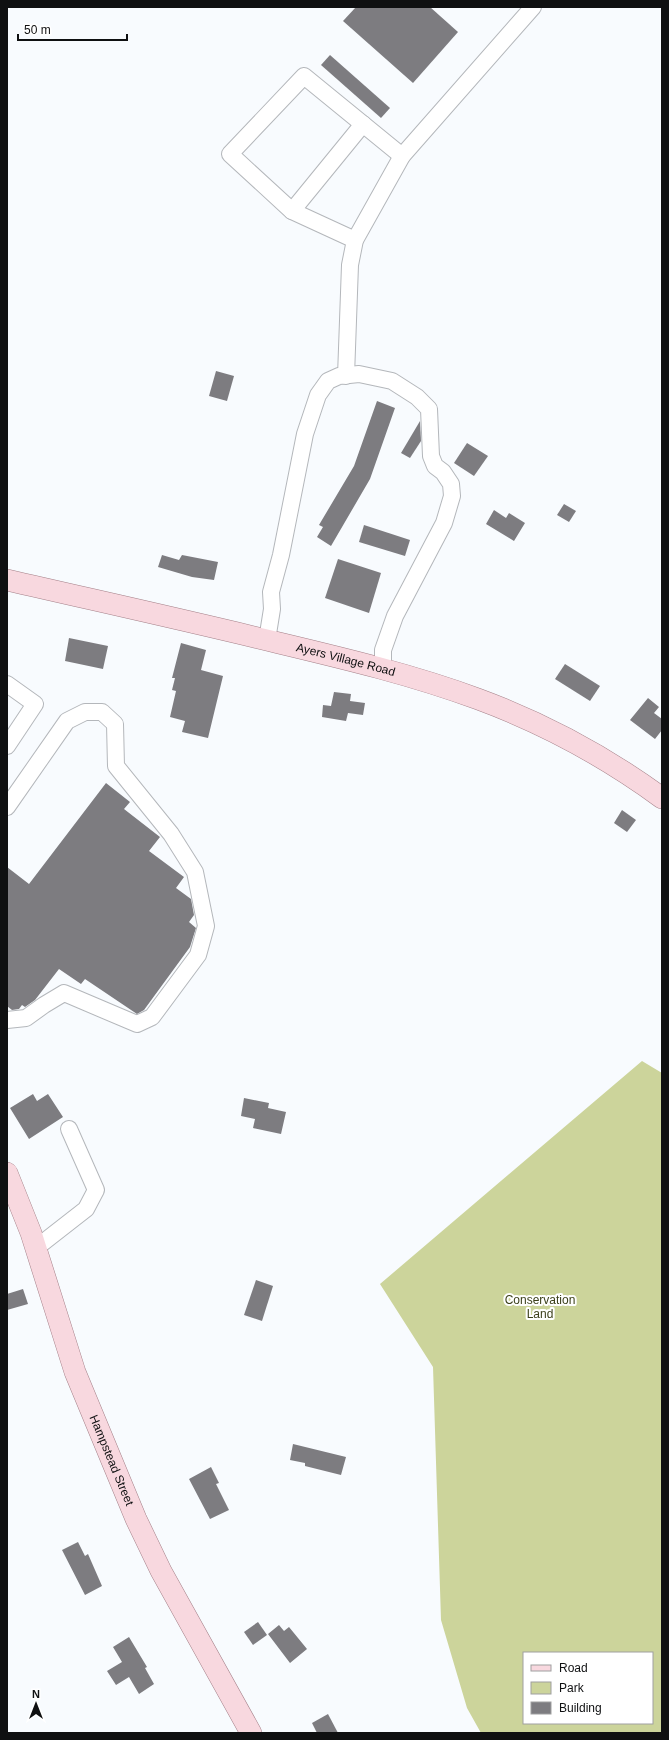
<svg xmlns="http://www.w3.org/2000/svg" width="669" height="1740" font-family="Helvetica,sans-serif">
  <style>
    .green { fill: #ccd49b; fill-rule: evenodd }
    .building { fill: #7d7c80 }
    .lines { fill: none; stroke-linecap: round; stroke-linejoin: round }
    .minor-casing { stroke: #b4b7bb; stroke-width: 18 }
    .major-casing { stroke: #a48189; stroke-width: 22 }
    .minor { stroke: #fff; stroke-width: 16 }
    .major { stroke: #f8d8df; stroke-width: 21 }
    .labels { text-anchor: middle; stroke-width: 4; stroke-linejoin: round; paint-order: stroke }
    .street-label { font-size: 12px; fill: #0f1011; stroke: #fff }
    .park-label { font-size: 12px; fill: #3c401b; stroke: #fff }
  </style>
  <rect width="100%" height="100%" fill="#f8fbfe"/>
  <!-- green -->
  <path class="green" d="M642,1061L662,1073V1733H481L467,1708L441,1620L433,1367L380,1284ZM524,1653H652V1723H524Z"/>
  <!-- building -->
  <g class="building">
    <path d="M356,7H430L458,32L413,83L343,21Z"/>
    <path d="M330,55L390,108L381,118L321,65Z"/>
    <path d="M216,371L234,376L227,401L209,396Z"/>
    <path d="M377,401L395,408L370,479L331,546L317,537L323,527L319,525L354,466Z"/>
    <path d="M420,421L421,441L410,458L401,453Z"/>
    <path d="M467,443L488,456L474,476L454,463Z"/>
    <path d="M564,504L576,511L569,522L557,515Z"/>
    <path d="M494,510L506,518L509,513L525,523L514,541L486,524Z"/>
    <path d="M364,525L410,540L405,556L359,542Z"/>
    <path d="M162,555L179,560L182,555L218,562L214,580L192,577L158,567Z"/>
    <path d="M338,559L381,573L369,613L325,598Z"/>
    <path d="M69,638L108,646L103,669L65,661Z"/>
    <path d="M181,643L206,650L201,670L223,676L208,738L182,732L185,721L170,717L176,691L172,690L175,678H172Z"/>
    <path d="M565,664L600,686L590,701L555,679Z"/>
    <path d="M334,692L351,694L350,701L365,703L363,715L348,713L346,721L322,717L323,705L331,706Z"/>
    <path d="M648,698L659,707L654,713L662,719V730L655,739L630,720Z"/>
    <path d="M106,783L130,802L124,809L160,837L149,851L184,877L176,888L191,899L194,915L189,922L196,928L190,947L144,1010L137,1014L85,979L81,984L59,969L35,1000L25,1007L22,1005L19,1009L12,1010L7,1006V867L29,884Z"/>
    <path d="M622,810L636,820L627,832L614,823Z"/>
    <path d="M33,1094L37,1101L48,1094L63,1117L29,1139L10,1108Z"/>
    <path d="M244,1098L269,1103L268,1108L286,1112L281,1134L253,1128L255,1119L241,1116Z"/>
    <path d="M256,1280L273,1286L262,1321L244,1315Z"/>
    <path d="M23,1289L28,1304L7,1310V1294Z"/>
    <path d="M293,1444L346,1457L341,1475L305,1466V1463L290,1460Z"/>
    <path d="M211,1467L219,1483L216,1484L229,1510L210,1519L189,1479Z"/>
    <path d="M78,1542L85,1556L88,1554L102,1586L85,1595L62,1550Z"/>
    <path d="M258,1622L267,1635L253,1645L244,1632Z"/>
    <path d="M279,1625L284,1631L289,1627L307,1649L290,1663L268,1634Z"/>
    <path d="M129,1637L147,1667L145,1668L154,1684L139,1694L129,1677L116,1685L107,1671L122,1662L113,1647Z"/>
    <path d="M328,1714L338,1733H317L312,1723Z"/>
  </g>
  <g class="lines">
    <defs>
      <g id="minor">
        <path d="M292,211L363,124"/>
        <path d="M355,240L292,211L230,154L304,76L402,156"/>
        <path d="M346,376L350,265L355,240L402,156L533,7"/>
        <path d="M267,640L272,609L271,592L281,555L305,434L318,395L328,381L339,376L359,374L392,381L417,397L429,409L431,456L435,466L443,472L451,484L452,496L444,523L395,616L383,650V668"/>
        <path d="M7,684L35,704L7,746"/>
        <path d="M7,807L67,721L85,712H102L115,724L116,766L171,834L195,872L206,926L198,955L152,1017L137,1024L64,993L44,1005L26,1018L7,1020"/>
        <path d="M36,1248L86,1209L96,1190L69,1129"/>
      </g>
      <g id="major">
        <path id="s1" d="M7,580C98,601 189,621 279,643C346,659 413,675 478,699C543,723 606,757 662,798"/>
        <path id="s2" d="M7,1173L31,1233L75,1372L136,1519L161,1571L251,1733"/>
      </g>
    </defs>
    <!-- minor casing -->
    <use href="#minor" class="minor-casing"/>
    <!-- major casing -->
    <use href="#major" class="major-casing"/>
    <!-- minor -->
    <use href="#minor" class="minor"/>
    <!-- major -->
    <use href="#major" class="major"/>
  </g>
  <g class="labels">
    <!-- street labels -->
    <g class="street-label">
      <text dy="4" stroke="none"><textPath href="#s1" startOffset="348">Ayers Village Road</textPath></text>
      <text dy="4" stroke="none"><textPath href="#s2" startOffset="306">Hampstead Street</textPath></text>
    </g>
    <!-- park labels -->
    <g class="park-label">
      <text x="540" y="1304">Conservation<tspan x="540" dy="14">Land</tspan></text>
    </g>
  </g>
  <!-- border -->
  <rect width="669" height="1740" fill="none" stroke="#0f1011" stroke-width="16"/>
  <!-- legend -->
  <rect x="523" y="1652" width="130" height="72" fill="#ffffff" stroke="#9f9fa0"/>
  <rect x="531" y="1665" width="20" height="6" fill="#f8d8df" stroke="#9f9fa0"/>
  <text x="559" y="1672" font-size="12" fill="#0f1011">Road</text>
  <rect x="531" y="1682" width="20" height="12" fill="#ccd49b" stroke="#9f9fa0"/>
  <text x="559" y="1692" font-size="12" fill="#0f1011">Park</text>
  <rect x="531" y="1702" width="20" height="12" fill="#7d7c80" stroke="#9f9fa0"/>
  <text x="559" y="1712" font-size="12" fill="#0f1011">Building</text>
  <!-- north arrow -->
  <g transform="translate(36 1704)" stroke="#ffffff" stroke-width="3" paint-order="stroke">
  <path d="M0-3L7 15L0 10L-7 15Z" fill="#0f1011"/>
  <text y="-6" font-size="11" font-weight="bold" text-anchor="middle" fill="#0f1011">N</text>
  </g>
  <!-- scale -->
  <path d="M18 34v6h109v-6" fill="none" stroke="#0f1011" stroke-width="2"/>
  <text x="24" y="34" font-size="12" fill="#0f1011" stroke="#ffffff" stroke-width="3" paint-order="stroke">50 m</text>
</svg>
